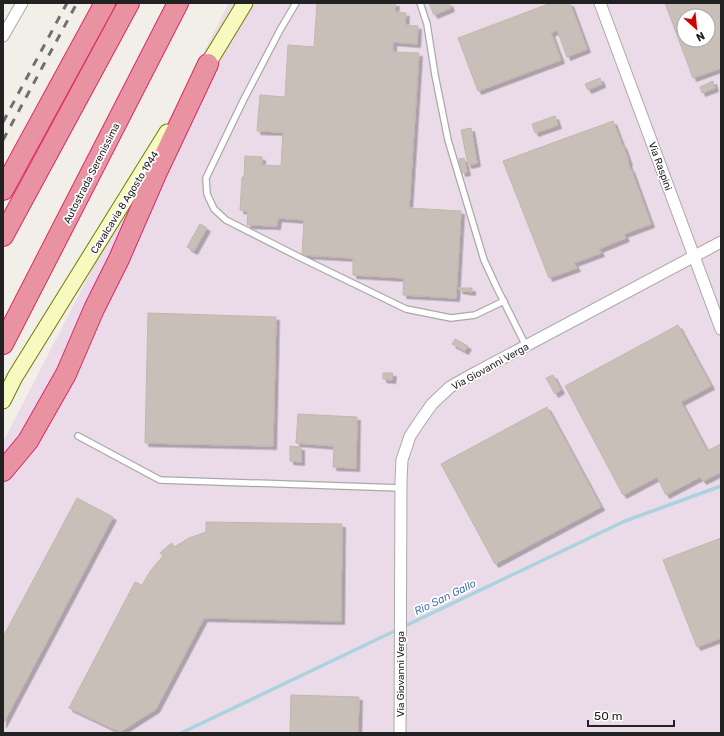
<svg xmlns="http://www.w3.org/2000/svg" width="724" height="736" font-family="Rubik,sans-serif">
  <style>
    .industrial { fill: #ebdbe8; fill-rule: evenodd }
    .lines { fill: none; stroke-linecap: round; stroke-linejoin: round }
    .stream { stroke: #aad3df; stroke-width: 3.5 }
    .building { fill: #c7bfb8; stroke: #c4b6ab; fill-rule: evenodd; filter: url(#shadow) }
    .service-casing { stroke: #a9a9a9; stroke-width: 8 }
    .minor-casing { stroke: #a9a9a9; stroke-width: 13 }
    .secondary-casing { stroke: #707d05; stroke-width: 17 }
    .motorway-casing { stroke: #dc2a67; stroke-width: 22 }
    .service { stroke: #fff; stroke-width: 5.5 }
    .minor { stroke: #fff; stroke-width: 11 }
    .secondary { stroke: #f7fabf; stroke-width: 15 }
    .motorway { stroke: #e892a2; stroke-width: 20 }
    .rail { stroke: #707070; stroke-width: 3; stroke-dasharray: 8 8; stroke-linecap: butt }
    .labels { text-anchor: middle; stroke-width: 3.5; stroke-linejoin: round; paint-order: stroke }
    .street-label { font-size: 10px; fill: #222; stroke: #fff }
    .water-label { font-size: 11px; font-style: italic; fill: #4a7aab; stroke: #fff }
  </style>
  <defs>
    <filter id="shadow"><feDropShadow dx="3.5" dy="3.5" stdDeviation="0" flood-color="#0004"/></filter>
  </defs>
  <rect width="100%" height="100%" fill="#f2efe9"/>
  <!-- industrial -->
  <path class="industrial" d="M229,3H721V733H3V442ZM684,16H708V40H684Z"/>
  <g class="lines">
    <!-- stream -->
    <path class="stream" d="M181,733L625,521L721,486"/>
  </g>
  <!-- building -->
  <g class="building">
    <path d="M317,3H396L395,12L406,13L405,25L418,26L417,44L393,42V52L419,53L409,208L461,211L456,298L403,295L404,278L353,275V258L302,255L304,220L278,218L277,226L247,225L248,211L240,210L242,177H244L245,156L262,157V165L281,166L283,132L257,131L260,95L285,97L288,45L314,47Z"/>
    <path d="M429,3H437L438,5L442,3H449L451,8L434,15Z"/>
    <path d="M551,3H570L587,49L567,57L557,30L551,33L561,60L478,91L458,38Z"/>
    <path d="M665,3H721V68L693,78ZM684,16H708V40H684Z"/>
    <path d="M600,78L602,84L588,90L585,84Z"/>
    <path d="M713,81L715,88L702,93L700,87Z"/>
    <path d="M555,116L558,125L535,133L532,124Z"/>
    <path d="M613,121L622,145H623L629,162H628L630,169H631L651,224L624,234L626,238L599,249L601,253L574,263L577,268L549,278L503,161Z"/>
    <path d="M471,128L477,163L468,165L461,130Z"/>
    <path d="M464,158L467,172L462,173L459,159Z"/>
    <path d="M200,224L207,228L194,251L187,247Z"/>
    <path d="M459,288H472V292L459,290Z"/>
    <path d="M148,313L276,317L273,446L145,443Z"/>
    <path d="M678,325L711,386L681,402L707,451L721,444V472L703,481L700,477L666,495L657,477L623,495L565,386Z"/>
    <path d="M455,339L468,346L465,351L452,344Z"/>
    <path d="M383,373H393L392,380L383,379Z"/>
    <path d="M553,375L561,390L555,394L546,378Z"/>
    <path d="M547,407L601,507L495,564L441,464Z"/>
    <path d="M298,414L357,417L356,468L333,467L334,446L296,443Z"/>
    <path d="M290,446L301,447V462L290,461Z"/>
    <path d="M77,498L113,517L3,724V637Z"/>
    <path d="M206,522L342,524L341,621L204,618L156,709L120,732L69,708L135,582L142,585L151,570L163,556L160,553L169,545L172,543L174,547L189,538L206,532Z"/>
    <path d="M721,538V638L697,647L663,560Z"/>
    <path d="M291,695L359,697L358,733H290Z"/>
  </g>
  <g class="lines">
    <defs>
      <g id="service">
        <path d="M296,3L280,30L243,101L206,178L207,194L214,209L226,220L299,257L406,309L451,318L475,315L504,301"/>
        <path d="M420,3L427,24L435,75L448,140L484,260L497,288L526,346"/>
        <path d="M78,436L160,480L401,488"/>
      </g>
      <g id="minor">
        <path d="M600,3L721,329"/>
        <path d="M3,36L22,3"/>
        <path d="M400,733L401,480L402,460L410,436L420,421L432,404L450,387L473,374L721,242"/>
      </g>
      <g id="secondary">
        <path d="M203,72L245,3"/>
        <path d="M3,401L15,377L167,132"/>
      </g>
      <g id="motorway">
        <path d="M3,190L105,3"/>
        <path d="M3,236L129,3"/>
        <path d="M3,344L178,3"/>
        <path d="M3,471L28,441L66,374L94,309L119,259L156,174L208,64"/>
      </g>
    </defs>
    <!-- service casing -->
    <use href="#service" class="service-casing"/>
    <!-- minor casing -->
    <use href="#minor" class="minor-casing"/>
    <!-- secondary casing -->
    <use href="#secondary" class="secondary-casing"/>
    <!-- motorway casing -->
    <use href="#motorway" class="motorway-casing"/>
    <!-- service -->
    <use href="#service" class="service"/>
    <!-- minor -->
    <use href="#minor" class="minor"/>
    <!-- secondary -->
    <use href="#secondary" class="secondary"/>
    <!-- motorway -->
    <use href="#motorway" class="motorway"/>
    <!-- rail -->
    <g class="rail">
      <path d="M3,122L67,3"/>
      <path d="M3,140L77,3"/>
    </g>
  </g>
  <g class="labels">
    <!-- street labels -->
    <g class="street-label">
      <text transform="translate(661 166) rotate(70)" y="4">Via Raspini</text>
      <text transform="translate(91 173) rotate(-63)" y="4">Autostrada Serenissima</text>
      <text transform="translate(124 202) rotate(-58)" y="4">Cavalcavia 8 Agosto 1944</text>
      <text transform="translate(490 366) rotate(-29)" y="4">Via Giovanni Verga</text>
      <text transform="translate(400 674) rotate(-90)" y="4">Via Giovanni Verga</text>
    </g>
    <!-- water labels -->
    <g class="water-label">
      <text transform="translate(445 597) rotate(-26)" y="4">Rio San Gallo</text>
    </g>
  </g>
  <!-- border -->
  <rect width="724" height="736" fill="none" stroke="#222222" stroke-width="8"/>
  <!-- north arrow -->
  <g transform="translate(696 28) rotate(153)"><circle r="19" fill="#ffffff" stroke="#a7a7a7"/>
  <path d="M0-3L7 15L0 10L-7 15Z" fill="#d40000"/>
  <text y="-6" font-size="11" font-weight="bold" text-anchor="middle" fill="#222222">N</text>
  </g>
  <!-- scale -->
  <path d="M588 720v6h86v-6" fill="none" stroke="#222222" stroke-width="2"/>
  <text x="594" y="720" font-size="12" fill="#222222" stroke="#ffffff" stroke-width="3" paint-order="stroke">50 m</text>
</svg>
